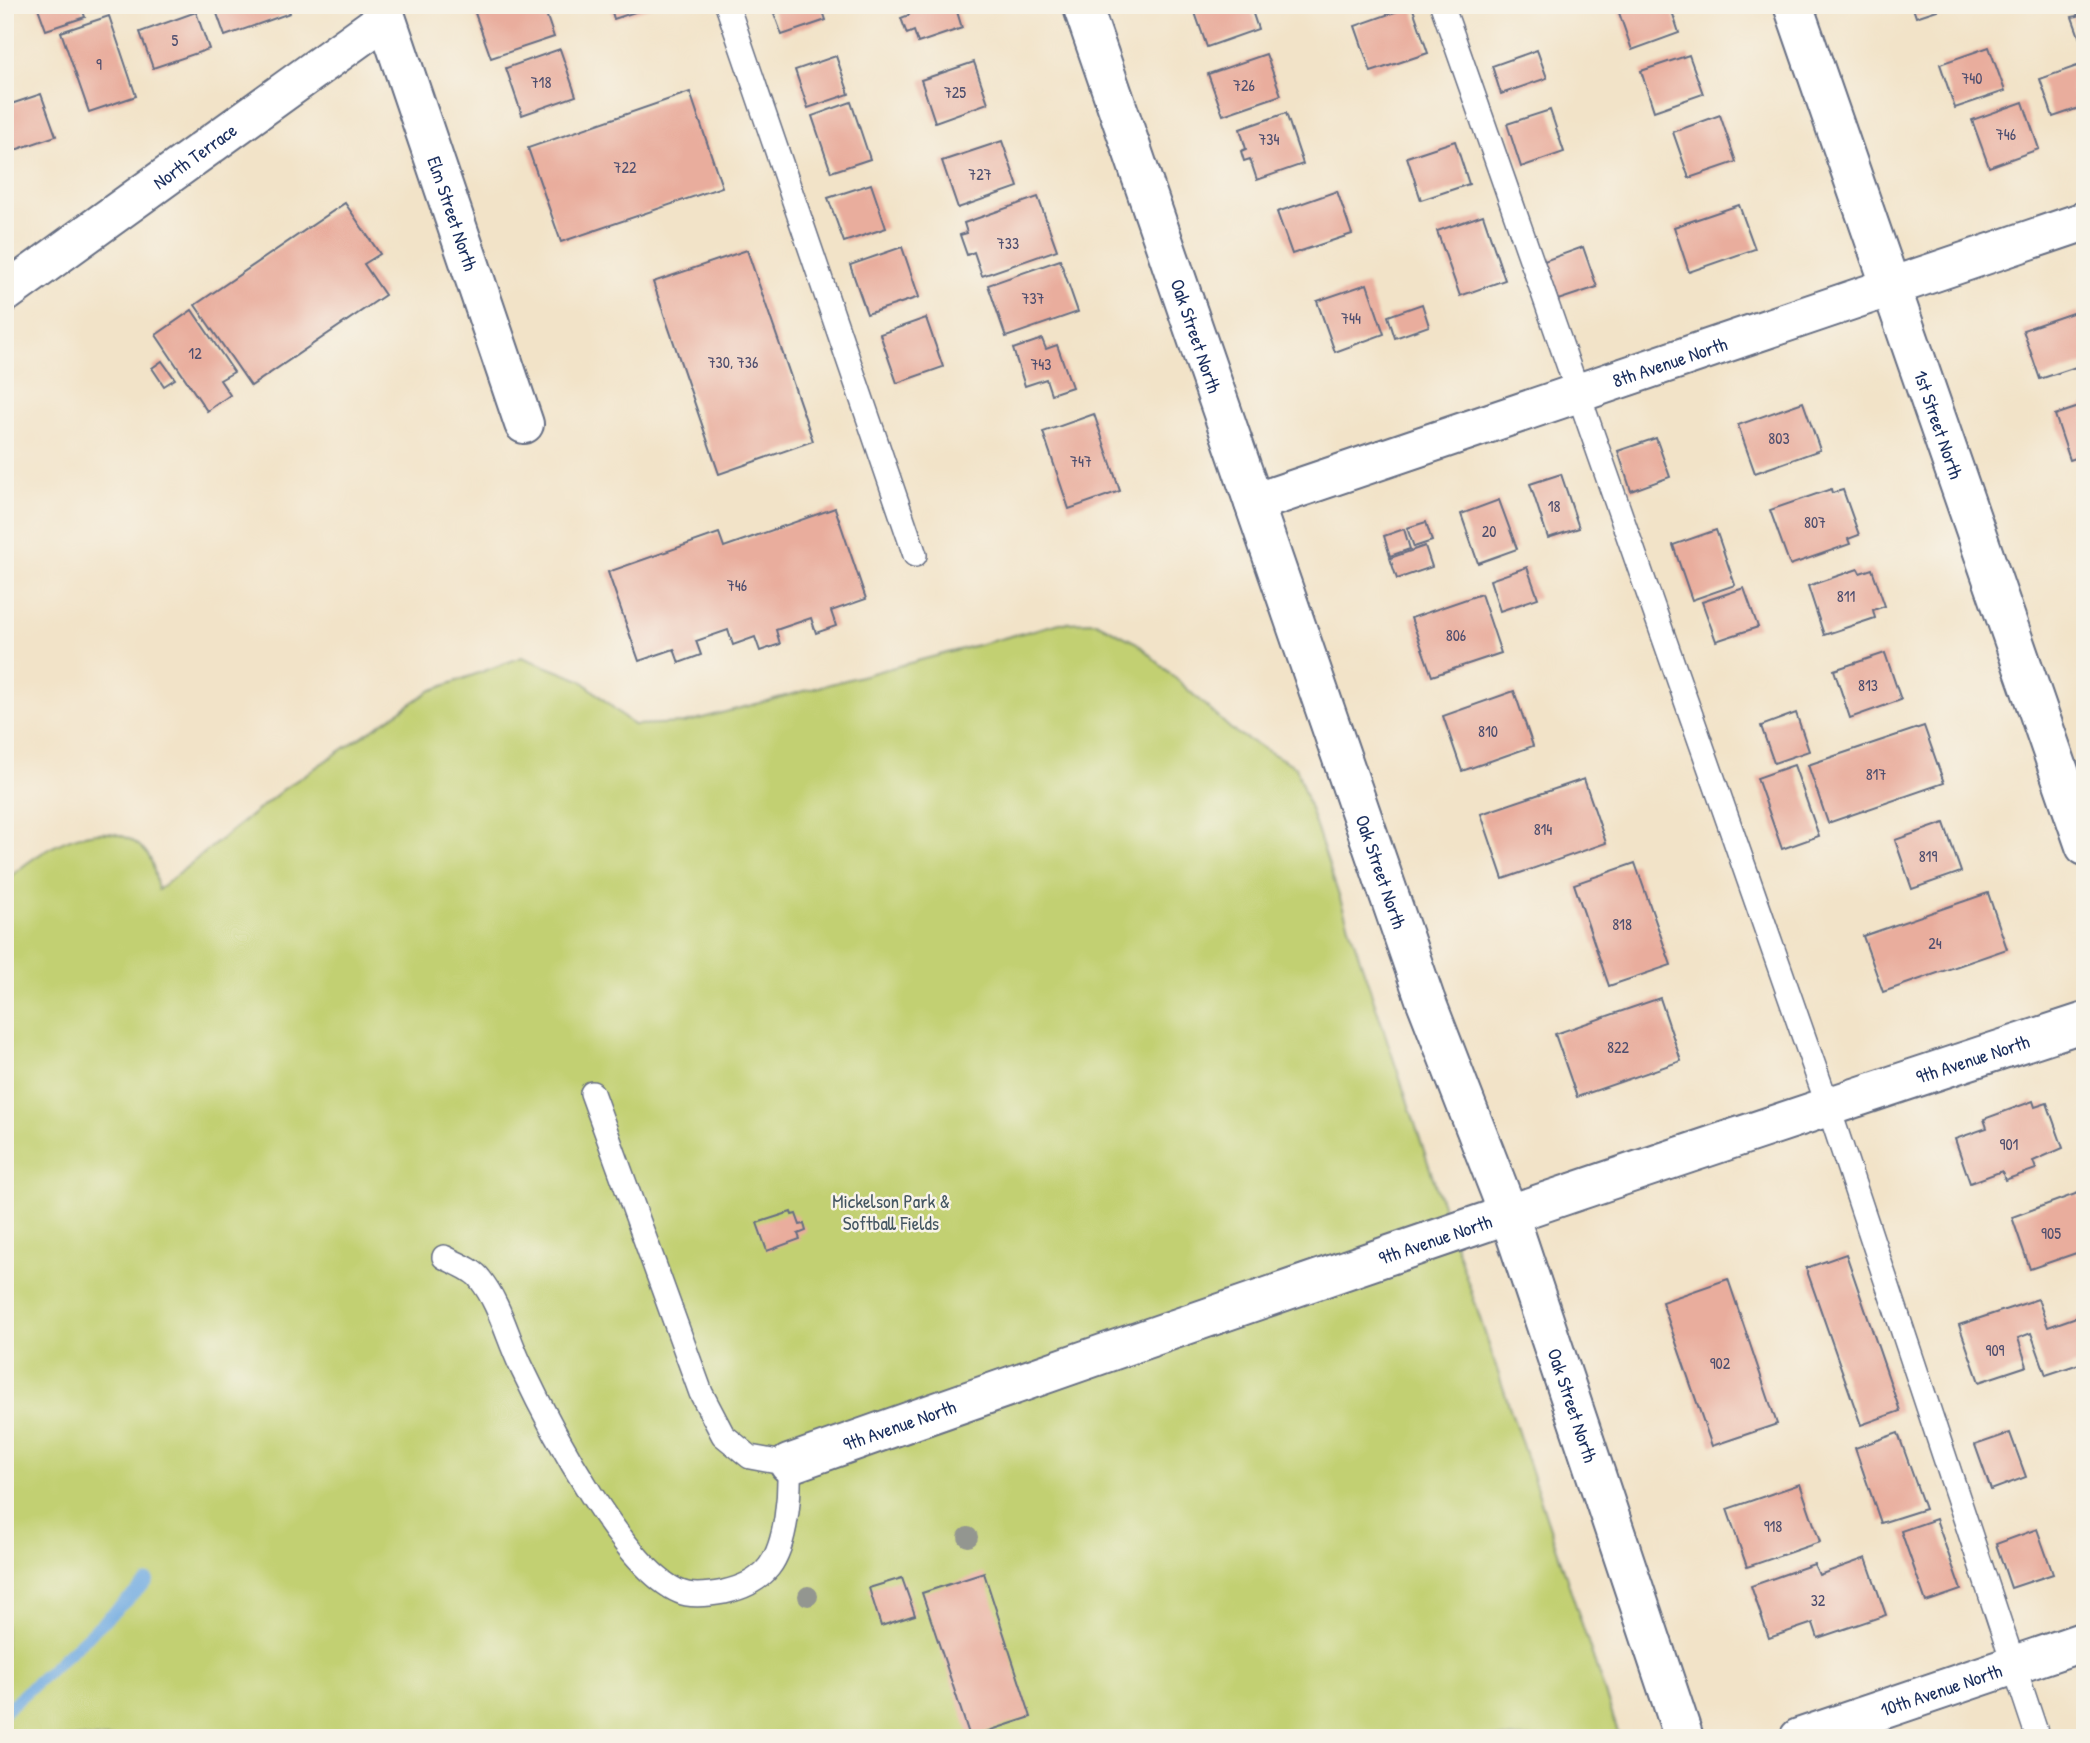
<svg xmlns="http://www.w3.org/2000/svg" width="2090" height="1743" font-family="'Patrick Hand',sans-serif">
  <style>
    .green { fill: #c2d072; stroke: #6e8068; stroke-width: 2 }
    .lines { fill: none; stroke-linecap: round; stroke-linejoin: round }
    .stream { stroke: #71abe1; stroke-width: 12 }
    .building { fill: #e9ad9d }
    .service-casing { stroke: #666e83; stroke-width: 26 }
    .minor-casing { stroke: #666e83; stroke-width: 42 }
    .service { stroke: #fff; stroke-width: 23 }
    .minor { stroke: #fff; stroke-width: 38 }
    .tree { fill: #939690 }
    .labels { text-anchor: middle; stroke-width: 5; stroke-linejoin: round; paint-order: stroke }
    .number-label { font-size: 16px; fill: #4e4e6e }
    .street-label { font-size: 19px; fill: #1b2f5e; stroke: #f7f3e8 }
    .park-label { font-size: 19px; fill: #455763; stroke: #f7f3e8 }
  </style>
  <rect width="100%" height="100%" fill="#f7f3e8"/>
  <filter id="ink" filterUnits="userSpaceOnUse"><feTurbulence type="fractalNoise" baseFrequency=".0143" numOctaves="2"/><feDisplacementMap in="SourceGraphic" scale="14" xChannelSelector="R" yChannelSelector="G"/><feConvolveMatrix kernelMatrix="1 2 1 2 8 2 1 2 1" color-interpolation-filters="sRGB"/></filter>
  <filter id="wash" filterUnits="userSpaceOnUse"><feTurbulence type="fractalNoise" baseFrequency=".00686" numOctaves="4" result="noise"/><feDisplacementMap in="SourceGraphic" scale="28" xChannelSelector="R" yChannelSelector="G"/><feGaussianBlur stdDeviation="1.57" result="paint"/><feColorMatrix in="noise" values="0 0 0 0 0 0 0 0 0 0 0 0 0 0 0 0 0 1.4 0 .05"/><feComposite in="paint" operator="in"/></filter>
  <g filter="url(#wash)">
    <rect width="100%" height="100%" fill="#f2e3c8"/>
    <!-- green -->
    <path class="green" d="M1096,622L1137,643L1233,731L1296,767L1620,1738H5V882C37,850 104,809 144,850C154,860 155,877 158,890L285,788L430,691L522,657L581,680L633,725L684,723L1060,623Z"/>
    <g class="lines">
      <!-- stream -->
      <path class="stream" d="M5,1711L148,1581"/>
    </g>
    <g id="blocks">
      <!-- building -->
      <g class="building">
        <path d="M37,5H81L85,17L46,30Z"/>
        <path d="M214,5H287L290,13L225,36Z"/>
        <path d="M497,5H543L554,37L491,58L475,13Z"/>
        <path d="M610,5H653V6L614,19Z"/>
        <path d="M771,5H821L826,20L782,35Z"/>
        <path d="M911,5H955L962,28L918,43L914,31L907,34L901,18L909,15L906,7Z"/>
        <path d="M1200,5H1250L1258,29L1207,47L1193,7Z"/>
        <path d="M1622,5H1670L1679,33L1632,50L1617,7Z"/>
        <path d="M1912,5H1949V6L1916,17Z"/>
        <path d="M2074,5H2085V53L2072,17L2078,16Z"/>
        <path d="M1412,6L1428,53L1371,72L1355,26Z"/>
        <path d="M196,12L209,49L153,68L140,32Z"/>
        <path d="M109,16L136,96L89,112L61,32Z"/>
        <path d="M1989,47L2005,91L1955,108L1940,64Z"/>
        <path d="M560,49L576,96L522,115L506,68Z"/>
        <path d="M1537,50L1547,78L1501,94L1492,66Z"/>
        <path d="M1266,54L1281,95L1223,115L1208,74Z"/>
        <path d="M1689,55L1703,94L1654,111L1641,71Z"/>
        <path d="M836,56L849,94L808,108L795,70Z"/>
        <path d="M974,62L988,103L935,122L921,80Z"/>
        <path d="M2077,66L2085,88V106L2053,117L2040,79Z"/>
        <path d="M690,92L722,187L561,242L528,148Z"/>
        <path d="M41,94L56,136L9,152L5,147V106Z"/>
        <path d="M851,102L870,159L831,172L812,116Z"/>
        <path d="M2023,102L2039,149L1989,167L1972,120Z"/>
        <path d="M1550,110L1564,152L1521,167L1507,124Z"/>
        <path d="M1286,113L1303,164L1257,180L1250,159L1244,161L1241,151L1246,149L1240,129Z"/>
        <path d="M1720,115L1736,162L1689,178L1673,132Z"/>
        <path d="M1002,141L1018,187L958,208L942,161Z"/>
        <path d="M1455,141L1469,184L1421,200L1407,157Z"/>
        <path d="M871,184L886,228L844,242L828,198Z"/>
        <path d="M1337,191L1352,234L1292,254L1277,212Z"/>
        <path d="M1038,197L1057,250L982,276L974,252L967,255L960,235L967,233L964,223Z"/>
        <path d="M345,203L380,254L364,264L385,295L251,386L195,305Z"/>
        <path d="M1739,205L1755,249L1689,272L1674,227Z"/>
        <path d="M1483,215L1505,280L1460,296L1437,231Z"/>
        <path d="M902,247L919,297L867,314L850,265Z"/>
        <path d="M1583,247L1597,287L1558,300L1544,261Z"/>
        <path d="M747,250L813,441L719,474L653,282Z"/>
        <path d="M1060,260L1078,312L1006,337L988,285Z"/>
        <path d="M1367,284L1384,334L1335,352L1317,301Z"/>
        <path d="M1422,304L1429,326L1395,338L1388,316Z"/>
        <path d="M192,310L234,372L220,380L230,395L207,411L156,335Z"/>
        <path d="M2078,311L2080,317L2085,315V364L2040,379L2023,330Z"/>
        <path d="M926,318L943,367L897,383L880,334Z"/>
        <path d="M1042,339L1046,349L1057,345L1072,387L1051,394L1046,379L1025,386L1013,349Z"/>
        <path d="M162,361L175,379L164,386L152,368Z"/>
        <path d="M1803,402L1820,450L1755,473L1738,425Z"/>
        <path d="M2085,405V455L2070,460L2055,415Z"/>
        <path d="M1094,414L1120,491L1069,509L1043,432Z"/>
        <path d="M1656,438L1670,477L1631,491L1618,451Z"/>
        <path d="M1561,474L1579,528L1548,538L1530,484Z"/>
        <path d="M1831,489L1832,493L1843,490L1859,535L1848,539L1850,544L1790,565L1770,510Z"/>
        <path d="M1499,500L1517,549L1478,563L1461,514Z"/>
        <path d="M835,508L866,599L831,611L836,626L816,633L811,618L776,630L780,644L760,651L755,637L733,645L728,630L696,641L701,655L679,663L674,649L639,661L608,572L719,533L724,547Z"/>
        <path d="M1426,522L1432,541L1414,547L1407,528Z"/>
        <path d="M1404,529L1410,549L1390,556L1384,536Z"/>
        <path d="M1716,530L1735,585L1692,600L1673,545Z"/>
        <path d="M1425,546L1432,567L1397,579L1390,558Z"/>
        <path d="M1527,567L1538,598L1500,611L1490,580Z"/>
        <path d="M1858,569L1860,573L1872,569L1885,606L1873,610L1875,618L1824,635L1808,586Z"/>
        <path d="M1744,588L1758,627L1716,641L1702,602Z"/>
        <path d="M1481,594L1501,653L1432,676L1411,618Z"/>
        <path d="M1885,653L1901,700L1850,718L1834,670Z"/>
        <path d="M1514,691L1533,746L1462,771L1443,716Z"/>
        <path d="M1796,713L1809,751L1774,763L1761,726Z"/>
        <path d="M1924,726L1944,783L1828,823L1808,765Z"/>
        <path d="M1794,765L1819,836L1782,849L1757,778Z"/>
        <path d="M1584,779L1606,843L1503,879L1481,814Z"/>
        <path d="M1944,823L1961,872L1912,889L1895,840Z"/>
        <path d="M1635,863L1671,965L1609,986L1574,884Z"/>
        <path d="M1988,893L2007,949L1883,992L1863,936Z"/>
        <path d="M1660,998L1681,1061L1577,1097L1555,1034Z"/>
        <path d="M2033,1101L2035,1107L2047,1103L2063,1148L2033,1161L2036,1169L2005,1180L2002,1171L1970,1183L1955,1139L1987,1128L1984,1119Z"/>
        <path d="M2078,1193L2085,1214V1250L2030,1269L2012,1217Z"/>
        <path d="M791,1212L792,1215L796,1214L800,1225L804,1224L806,1231L798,1234L800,1239L767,1251L757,1223Z"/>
        <path d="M1846,1254L1900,1411L1861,1425L1806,1268Z"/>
        <path d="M1728,1279L1777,1424L1712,1446L1662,1302Z"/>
        <path d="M2038,1299L2048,1327L2085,1314V1362L2046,1375L2031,1333L2018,1338L2027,1366L1979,1382L1959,1325Z"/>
        <path d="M1898,1433L1925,1509L1881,1523L1855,1448Z"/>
        <path d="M2010,1433L2026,1477L1991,1490L1975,1445Z"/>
        <path d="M1800,1484L1820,1542L1747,1567L1727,1509Z"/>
        <path d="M1936,1519L1961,1590L1926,1602L1901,1531Z"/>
        <path d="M2037,1529L2053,1574L2011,1588L1996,1544Z"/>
        <path d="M1866,1558L1886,1615L1818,1638L1813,1623L1769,1638L1751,1586L1814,1564L1819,1575Z"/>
        <path d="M984,1573L1031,1717L970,1737L922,1593Z"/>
        <path d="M902,1578L915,1615L881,1626L869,1588Z"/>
        <path d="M2085,1731V1738H2066V1737Z"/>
      </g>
    </g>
  </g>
  <g filter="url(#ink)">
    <use href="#blocks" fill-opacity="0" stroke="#666e83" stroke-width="2"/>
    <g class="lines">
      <defs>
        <g id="service">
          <path d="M727,5L915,555"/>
          <path d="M1442,5L1828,1106L2038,1738"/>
          <path d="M444,1257C455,1263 473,1269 480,1279C500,1304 507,1337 521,1366C545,1417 629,1582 687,1594C697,1596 713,1594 724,1592C741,1588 757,1582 769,1567C787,1544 790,1493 789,1464L750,1457L723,1435L701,1393L592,1093"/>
        </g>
        <g id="minor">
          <path id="s1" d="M382,5L524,424"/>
          <path id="s2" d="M1082,5L1425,999L1509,1215L1684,1738"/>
          <path id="s3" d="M1793,5L2085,846"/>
          <path id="s4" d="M5,293L386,18"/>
          <path id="s5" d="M1254,503L2085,221"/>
          <path id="s6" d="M789,1464C1219,1312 1651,1164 2085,1022"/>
          <path id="s7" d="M1799,1738L2085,1641"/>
        </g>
      </defs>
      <!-- service casing -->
      <use href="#service" class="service-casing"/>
      <!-- minor casing -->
      <use href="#minor" class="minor-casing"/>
      <!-- service -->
      <use href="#service" class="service"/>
      <!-- minor -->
      <use href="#minor" class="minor"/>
    </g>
    <!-- trees -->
    <g class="tree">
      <circle cx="968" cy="1537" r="10"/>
      <circle cx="808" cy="1596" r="10"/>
    </g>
  </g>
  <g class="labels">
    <!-- number labels -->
    <g class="number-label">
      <text x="175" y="46">5</text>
      <text x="99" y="70">9</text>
      <text x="1972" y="84">740</text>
      <text x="541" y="88">718</text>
      <text x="1244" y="91">726</text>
      <text x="955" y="98">725</text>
      <text x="2006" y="140">746</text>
      <text x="1269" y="145">734</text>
      <text x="625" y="173">722</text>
      <text x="980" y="180">727</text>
      <text x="1008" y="249">733</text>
      <text x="1033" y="304">737</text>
      <text x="1351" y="324">744</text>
      <text x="195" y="359">12</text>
      <text x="733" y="368">730, 736</text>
      <text x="1041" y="370">743</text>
      <text x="1779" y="444">803</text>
      <text x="1081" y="467">747</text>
      <text x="1554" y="512">18</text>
      <text x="1815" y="528">807</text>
      <text x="1489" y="537">20</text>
      <text x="737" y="591">746</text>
      <text x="1846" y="602">811</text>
      <text x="1456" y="641">806</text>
      <text x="1868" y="691">813</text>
      <text x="1488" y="737">810</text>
      <text x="1876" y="780">817</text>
      <text x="1543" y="835">814</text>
      <text x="1928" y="862">819</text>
      <text x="1622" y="930">818</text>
      <text x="1935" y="949">24</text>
      <text x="1618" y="1053">822</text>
      <text x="2009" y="1150">901</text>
      <text x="2051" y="1239">905</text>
      <text x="1995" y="1356">909</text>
      <text x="1720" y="1369">902</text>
      <text x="1773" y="1532">918</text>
      <text x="1818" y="1606">32</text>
    </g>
    <!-- street labels -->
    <g class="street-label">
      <text dy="7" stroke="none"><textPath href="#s4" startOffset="234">North Terrace</textPath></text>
      <text dy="7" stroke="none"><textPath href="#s1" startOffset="220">Elm Street North</textPath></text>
      <text dy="7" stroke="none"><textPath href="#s2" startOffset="350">Oak Street North</textPath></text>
      <text dy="7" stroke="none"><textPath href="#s5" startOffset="439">8th Avenue North</textPath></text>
      <text dy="7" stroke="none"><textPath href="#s3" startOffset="444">1st Street North</textPath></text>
      <text dy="7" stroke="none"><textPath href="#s2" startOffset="917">Oak Street North</textPath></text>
      <text dy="7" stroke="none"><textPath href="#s6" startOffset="1251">9th Avenue North</textPath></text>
      <text dy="7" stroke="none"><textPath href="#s6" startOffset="684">9th Avenue North</textPath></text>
      <text dy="7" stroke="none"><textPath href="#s2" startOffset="1484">Oak Street North</textPath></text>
      <text dy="7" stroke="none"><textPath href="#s6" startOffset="117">9th Avenue North</textPath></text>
      <text dy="7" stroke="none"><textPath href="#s7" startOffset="150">10th Avenue North</textPath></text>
    </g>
    <!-- park labels -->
    <g class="park-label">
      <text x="891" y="1208">Mickelson Park &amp;<tspan x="891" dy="22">Softball Fields</tspan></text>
    </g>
  </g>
  <!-- margin -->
  <rect width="2090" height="1743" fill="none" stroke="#f7f3e8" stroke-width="28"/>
</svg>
